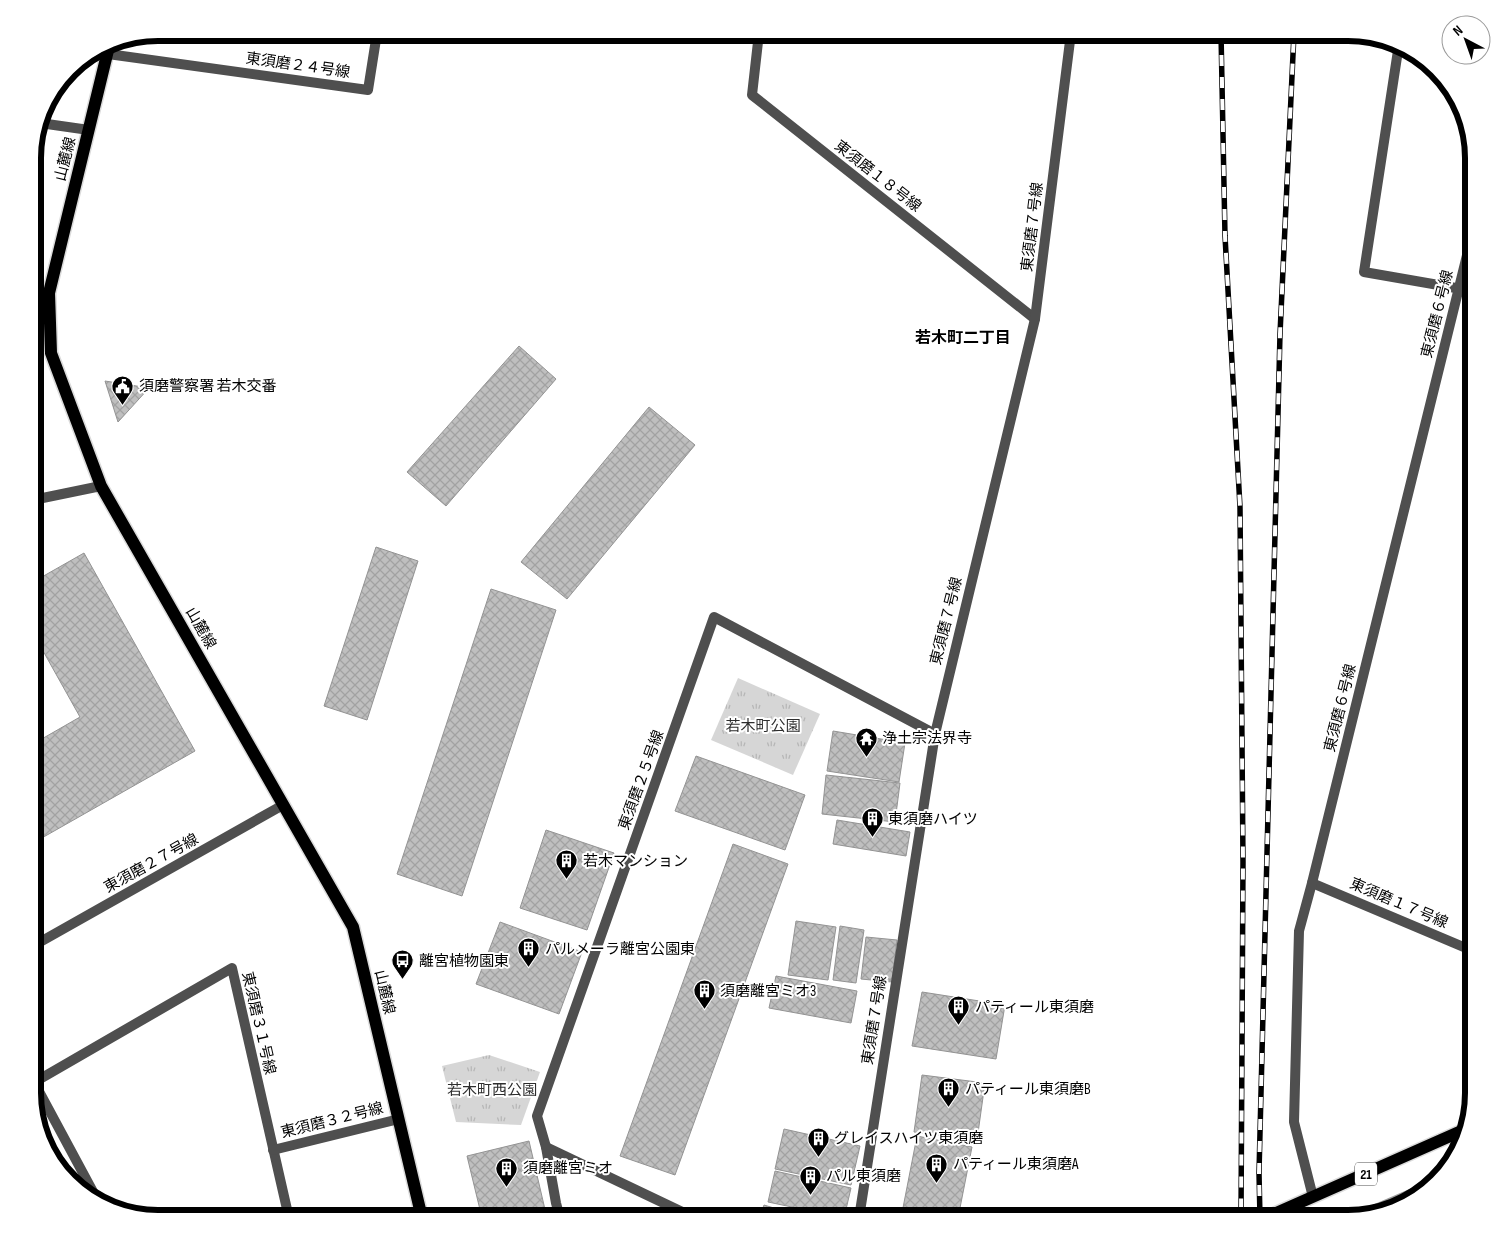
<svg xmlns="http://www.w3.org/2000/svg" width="1506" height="1251" font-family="'Sofia Sans Condensed','Noto Sans JP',sans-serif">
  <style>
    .park { fill: url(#park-tufts) }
    .water { fill: url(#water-ripples) }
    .building { fill: url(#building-cross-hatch); stroke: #939393 }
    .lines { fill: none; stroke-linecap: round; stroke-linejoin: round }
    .primary-casing { stroke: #dbdbdb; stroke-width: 15 }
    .street { stroke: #4f4f4f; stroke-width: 10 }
    .primary { stroke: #000; stroke-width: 12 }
    .rail-casing { stroke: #000; stroke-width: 5.5 }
    .rail { stroke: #fff; stroke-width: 4; stroke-dasharray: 11; stroke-linecap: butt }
    .labels { text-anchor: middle; stroke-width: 4; stroke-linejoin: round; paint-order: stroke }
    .shield { fill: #fff; stroke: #4c4c4c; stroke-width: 1 }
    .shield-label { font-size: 14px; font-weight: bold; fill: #000 }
    .street-label { font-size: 15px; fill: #000; stroke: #fff }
    .poi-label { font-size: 15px; fill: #000; stroke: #fff; text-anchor: start }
    .park-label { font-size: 15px; fill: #2d2d2d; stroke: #fff }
    .neighbourhood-label { font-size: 16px; font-weight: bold; fill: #000; stroke: #fff }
    .rim { fill: none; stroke: #000; stroke-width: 6 }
  </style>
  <defs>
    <pattern id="park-tufts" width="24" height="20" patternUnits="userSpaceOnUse" patternTransform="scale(1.25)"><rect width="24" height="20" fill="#d6d6d6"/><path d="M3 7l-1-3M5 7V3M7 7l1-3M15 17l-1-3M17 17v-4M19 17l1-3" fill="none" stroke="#b6b6b6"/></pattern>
    <pattern id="water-ripples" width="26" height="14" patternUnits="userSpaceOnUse" patternTransform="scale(1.25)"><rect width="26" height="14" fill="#9d9d9d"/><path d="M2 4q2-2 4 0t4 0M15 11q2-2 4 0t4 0" fill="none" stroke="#858585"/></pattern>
    <pattern id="building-cross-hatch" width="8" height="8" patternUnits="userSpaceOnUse" patternTransform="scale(1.25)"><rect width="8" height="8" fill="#bfbfbf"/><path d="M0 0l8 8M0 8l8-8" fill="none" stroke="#a2a2a2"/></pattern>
  </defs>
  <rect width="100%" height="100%" fill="#fff"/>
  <!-- park -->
  <g class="park">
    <path d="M738,678L820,714L793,775L711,740Z"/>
    <path d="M489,1055L540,1072L521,1125L456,1122L442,1066Z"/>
  </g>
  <!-- water -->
  <path class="water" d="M1442,1175L1396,1209L1342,1218Z"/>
  <!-- building -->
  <g class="building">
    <path d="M519,346L556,379L446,506L407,472Z"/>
    <path d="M105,381L149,388L118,422Z"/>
    <path d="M649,407L695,445L567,599L521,562Z"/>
    <path d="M376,547L418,561L367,720L324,706Z"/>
    <path d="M84,553L195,751L33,843V744L80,717L33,633V582Z"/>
    <path d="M491,589L556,610L462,896L397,874Z"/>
    <path d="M833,731L905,743L899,782L827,771Z"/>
    <path d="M696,756L805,795L785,850L675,811Z"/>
    <path d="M826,775L900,783L895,822L822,814Z"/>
    <path d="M837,820L910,832L906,856L833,844Z"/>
    <path d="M546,830L614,853L587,930L520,908Z"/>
    <path d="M733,844L788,864L675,1175L620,1156Z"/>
    <path d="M796,921L836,927L828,980L788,975Z"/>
    <path d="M500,922L582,952L559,1014L476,984Z"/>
    <path d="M840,926L864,930L856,983L833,980Z"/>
    <path d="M866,937L897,940L892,982L861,979Z"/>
    <path d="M776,976L857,991L851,1023L769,1008Z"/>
    <path d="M922,992L1005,1005L996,1059L912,1046Z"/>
    <path d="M922,1075L985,1083L977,1140L914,1132Z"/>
    <path d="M784,1129L860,1146L851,1185L775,1169Z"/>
    <path d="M917,1136L972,1147L958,1218H901Z"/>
    <path d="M529,1141L547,1218H482L467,1156Z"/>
    <path d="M775,1171L851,1188L844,1218L768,1202Z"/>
    <path d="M764,1205L797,1215L796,1218H759Z"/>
  </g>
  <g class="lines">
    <defs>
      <g id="primary">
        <path d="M110,42L49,293L51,353L101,486L353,927L422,1218"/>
        <path d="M1265,1218L1466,1129"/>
      </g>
    </defs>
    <!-- primary casing -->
    <use href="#primary" class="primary-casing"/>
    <!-- street -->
    <g class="street">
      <path d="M759,33L752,95L1035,319"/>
      <path d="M1399,44L1364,272L1473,291"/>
      <path d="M108,54L368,90L377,33"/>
      <path d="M40,123L89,130"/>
      <path d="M33,500L101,486"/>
      <path d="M1312,883L1473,951"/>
      <path d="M33,946L283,805"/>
      <path d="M34,1082L98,1201"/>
      <path d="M33,1083L232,968L289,1218"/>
      <path d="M546,1147L695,1218"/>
      <path d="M273,1150L399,1119"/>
      <path d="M1313,1197L1294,1122L1299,931L1312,883L1473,231"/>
      <path d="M560,1218L556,1203L546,1147L537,1116L714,617L935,734"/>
      <path d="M859,1218L935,734L1035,319L1071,33"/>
    </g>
    <!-- primary -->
    <use href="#primary" class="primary"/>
    <defs>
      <g id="rail">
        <path d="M1221,33L1225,236L1240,507L1243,862L1241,1218"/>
        <path d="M1260,1218L1259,1173L1280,334L1294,33"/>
      </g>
    </defs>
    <!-- rail casing -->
    <use href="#rail" class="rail-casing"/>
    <!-- rail -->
    <use href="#rail" class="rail"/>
  </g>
  <!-- icons -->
  <defs>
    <symbol id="civic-pin" viewBox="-11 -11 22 30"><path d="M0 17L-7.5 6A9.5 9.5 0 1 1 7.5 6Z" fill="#000" stroke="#fff"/><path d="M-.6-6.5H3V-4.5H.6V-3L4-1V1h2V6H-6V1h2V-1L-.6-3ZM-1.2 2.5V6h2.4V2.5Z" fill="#fff"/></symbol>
    <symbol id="temple-pin" viewBox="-11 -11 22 30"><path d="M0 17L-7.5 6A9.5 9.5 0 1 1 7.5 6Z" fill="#000" stroke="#fff"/><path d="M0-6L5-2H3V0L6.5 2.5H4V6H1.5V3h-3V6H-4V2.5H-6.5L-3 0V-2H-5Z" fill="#fff"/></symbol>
    <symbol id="building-pin" viewBox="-11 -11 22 30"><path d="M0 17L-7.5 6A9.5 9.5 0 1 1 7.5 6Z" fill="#000" stroke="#fff"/><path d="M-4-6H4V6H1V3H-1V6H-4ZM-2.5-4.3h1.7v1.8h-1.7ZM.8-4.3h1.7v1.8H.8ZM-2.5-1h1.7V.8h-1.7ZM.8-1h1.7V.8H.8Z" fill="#fff"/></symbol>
    <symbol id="bus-pin" viewBox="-11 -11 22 30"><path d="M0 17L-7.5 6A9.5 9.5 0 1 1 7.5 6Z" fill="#000" stroke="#fff"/><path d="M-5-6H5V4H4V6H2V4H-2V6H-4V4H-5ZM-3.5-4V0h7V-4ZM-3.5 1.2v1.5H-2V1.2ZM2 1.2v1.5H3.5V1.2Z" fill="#fff"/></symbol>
  </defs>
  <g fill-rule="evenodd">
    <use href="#civic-pin" x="110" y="374" width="25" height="34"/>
    <use href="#temple-pin" x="854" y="726" width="25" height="34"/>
    <use href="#building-pin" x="860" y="806" width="25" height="34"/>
    <use href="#building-pin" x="554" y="848" width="25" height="34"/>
    <use href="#building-pin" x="516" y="936" width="25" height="34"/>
    <use href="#bus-pin" x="390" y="948" width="25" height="34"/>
    <use href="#building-pin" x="692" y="978" width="25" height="34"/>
    <use href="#building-pin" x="946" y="994" width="25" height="34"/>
    <use href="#building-pin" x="936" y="1076" width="25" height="34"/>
    <use href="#building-pin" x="806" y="1126" width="25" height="34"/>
    <use href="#building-pin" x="924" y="1152" width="25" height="34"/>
    <use href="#building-pin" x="494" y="1156" width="25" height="34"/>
    <use href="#building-pin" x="798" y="1164" width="25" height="34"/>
  </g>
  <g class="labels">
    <!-- shield labels -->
    <rect class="shield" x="1355" y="1162.5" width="22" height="23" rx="4"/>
    <g class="shield-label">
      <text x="1366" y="1179">21</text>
    </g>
    <!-- street labels -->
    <g class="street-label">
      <text transform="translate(298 65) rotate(8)" y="5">東須磨２４号線</text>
      <text transform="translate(65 159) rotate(-76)" y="5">山麓線</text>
      <text transform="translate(878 176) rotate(38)" y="5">東須磨１８号線</text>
      <text transform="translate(1032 227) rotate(-83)" y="5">東須磨７号線</text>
      <text transform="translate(1437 314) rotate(-76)" y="5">東須磨６号線</text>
      <text transform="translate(946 621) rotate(-76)" y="5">東須磨７号線</text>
      <text transform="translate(201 628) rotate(60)" y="5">山麓線</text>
      <text transform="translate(1340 708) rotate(-76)" y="5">東須磨６号線</text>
      <text transform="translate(641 780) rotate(-70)" y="5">東須磨２５号線</text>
      <text transform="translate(151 863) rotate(-29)" y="5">東須磨２７号線</text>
      <text transform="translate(1399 903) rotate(23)" y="5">東須磨１７号線</text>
      <text transform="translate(385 992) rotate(77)" y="5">山麓線</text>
      <text transform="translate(874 1020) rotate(-81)" y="5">東須磨７号線</text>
      <text transform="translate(259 1023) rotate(77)" y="5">東須磨３１号線</text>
      <text transform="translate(332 1120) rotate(-14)" y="5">東須磨３２号線</text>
    </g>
    <!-- poi labels -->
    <g class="poi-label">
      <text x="139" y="391">須磨警察署 若木交番</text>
      <text x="882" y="743">浄土宗法界寺</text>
      <text x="888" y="824">東須磨ハイツ</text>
      <text x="583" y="866">若木マンション</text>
      <text x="545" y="954">パルメーラ離宮公園東</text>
      <text x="419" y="966">離宮植物園東</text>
      <text x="720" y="996">須磨離宮ミオ3</text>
      <text x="975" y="1012">パティール東須磨</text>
      <text x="965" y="1094">パティール東須磨B</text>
      <text x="834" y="1143">グレイスハイツ東須磨</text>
      <text x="953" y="1169">パティール東須磨A</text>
      <text x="523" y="1173">須磨離宮ミオ</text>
      <text x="826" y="1181">パル東須磨</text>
    </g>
    <!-- park labels -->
    <g class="park-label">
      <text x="763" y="731">若木町公園</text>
      <text x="492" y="1095">若木町西公園</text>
    </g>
    <!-- neighbourhood labels -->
    <g class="neighbourhood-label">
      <text x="963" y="343">若木町二丁目</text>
    </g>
  </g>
  <!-- crop -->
  <path d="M0 0H1506V1251H0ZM158 41H1348A117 117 0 0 1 1465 158V1093A117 117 0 0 1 1348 1210H158A117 117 0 0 1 41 1093V158A117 117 0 0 1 158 41Z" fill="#fff" fill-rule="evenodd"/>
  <path class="rim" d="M158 41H1348A117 117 0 0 1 1465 158V1093A117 117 0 0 1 1348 1210H158A117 117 0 0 1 41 1093V158A117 117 0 0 1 158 41Z"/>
  <!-- north arrow -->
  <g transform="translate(1466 40) rotate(319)"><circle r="24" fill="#ffffff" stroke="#999999"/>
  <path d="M0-4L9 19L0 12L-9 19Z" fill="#000000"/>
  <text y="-8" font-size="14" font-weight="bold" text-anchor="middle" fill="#000000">N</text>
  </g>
</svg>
